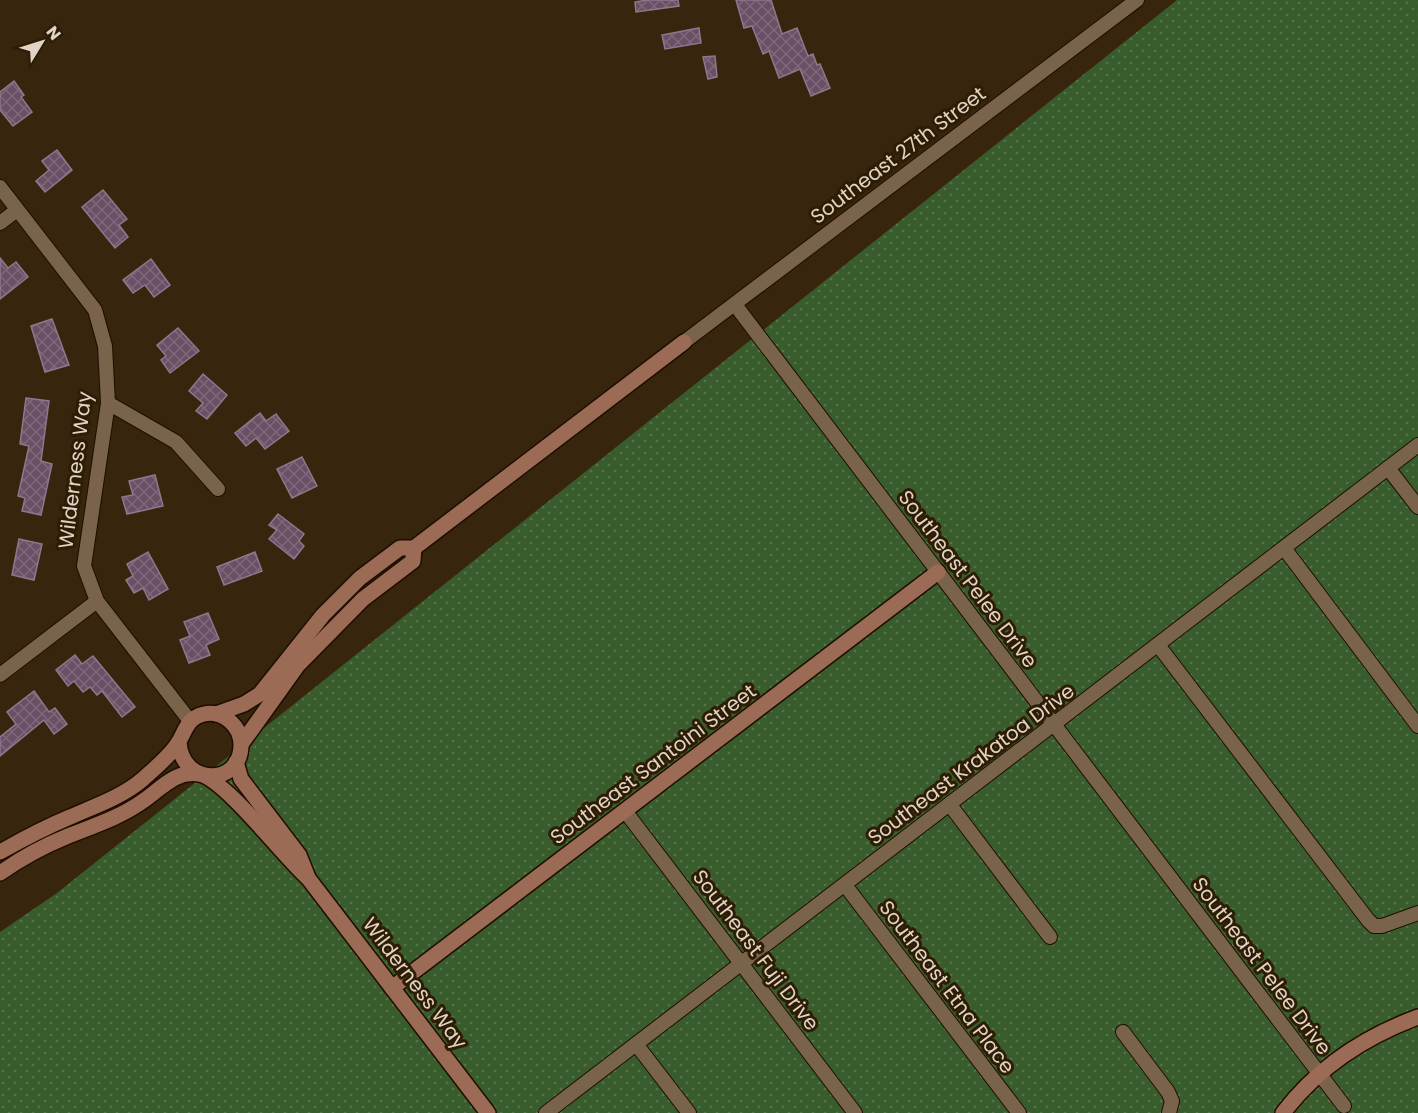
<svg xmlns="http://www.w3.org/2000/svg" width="1418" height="1113" font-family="Poppins,sans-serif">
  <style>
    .grass { fill: url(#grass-dots) }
    .building { fill: url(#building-cross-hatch); stroke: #91768d; stroke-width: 1.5 }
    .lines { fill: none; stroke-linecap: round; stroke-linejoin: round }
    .street-casing { stroke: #1f0e00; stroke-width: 16 }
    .secondary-casing { stroke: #1f0e00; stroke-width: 18 }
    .street { stroke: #79644b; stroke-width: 14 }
    .secondary { stroke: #9c6b56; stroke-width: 15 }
    .labels { text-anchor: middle; stroke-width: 6; stroke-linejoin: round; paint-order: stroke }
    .street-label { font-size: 20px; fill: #e0d4c6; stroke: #2e1c04 }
  </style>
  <defs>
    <pattern id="grass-dots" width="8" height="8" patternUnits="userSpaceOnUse" patternTransform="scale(1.5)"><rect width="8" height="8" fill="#395c2d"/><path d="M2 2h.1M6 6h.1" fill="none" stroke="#55724a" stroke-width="1.8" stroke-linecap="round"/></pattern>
    <pattern id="building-cross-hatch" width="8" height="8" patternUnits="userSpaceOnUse" patternTransform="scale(1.5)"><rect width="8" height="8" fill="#695065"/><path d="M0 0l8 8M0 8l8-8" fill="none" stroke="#7e687a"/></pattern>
  </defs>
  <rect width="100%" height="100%" fill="#38250d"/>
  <!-- grass -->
  <path class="grass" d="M1177,0H1418V1113H0V932L57,893Z"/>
  <!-- building -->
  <g class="building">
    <path d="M647,0H678L679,6L636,12L635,2Z"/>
    <path d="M736,0H771L782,34L797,28L808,56L813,54L817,65L820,64L830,88L811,96L800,69L779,78L769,51L763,54L752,26L744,28Z"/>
    <path d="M699,28L701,43L665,49L662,35Z"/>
    <path d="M715,56L717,77L708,79L703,57Z"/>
    <path d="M14,81L24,95L21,97L32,112L13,126L0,110V92Z"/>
    <path d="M57,150L72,170L45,192L36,181L49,170L42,161Z"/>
    <path d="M103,190L127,219L119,225L128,237L115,248L82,207Z"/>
    <path d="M0,258L8,268L16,262L28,277L0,299Z"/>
    <path d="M151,259L170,285L154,297L145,285L133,293L123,280Z"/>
    <path d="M52,319L69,365L45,372L31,326Z"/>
    <path d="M178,328L199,351L170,373L161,360L166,356L157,345Z"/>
    <path d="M203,374L227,395L207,419L196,411L203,403L189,391Z"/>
    <path d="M26,398L49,401L41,461L52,464L41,515L22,511L25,498L18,496L29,446L20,444Z"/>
    <path d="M260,413L266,421L276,414L289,431L265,449L256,438L246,446L235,433Z"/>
    <path d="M302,457L317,486L292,498L277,469Z"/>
    <path d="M155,475L163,506L127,514L122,497L133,495L129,481Z"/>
    <path d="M278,514L304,534L299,541L304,546L294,559L269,539L277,530L269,525Z"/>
    <path d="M19,539L42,544L34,580L12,575Z"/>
    <path d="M148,552L168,589L149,600L143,588L134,593L126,580L133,576L127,564Z"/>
    <path d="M255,552L262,571L224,585L217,567Z"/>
    <path d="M208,613L219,639L206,645L210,655L189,663L180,640L190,636L184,622Z"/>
    <path d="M75,655L82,664L93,656L135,707L122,717L102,691L97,695L90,687L83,692L74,681L68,686L56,670Z"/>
    <path d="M34,691L49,712L55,708L67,724L54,734L44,720L0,756V737L16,724L7,712Z"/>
  </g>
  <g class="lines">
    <defs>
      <g id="street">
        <path d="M0,187L95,310L105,346L108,403L84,566L97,601L190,721"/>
        <path d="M0,223L17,210"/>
        <path d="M736,306L1344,1106"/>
        <path d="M684,342L1137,0"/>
        <path d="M108,403L176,442L218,489"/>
        <path d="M1388,468L1418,507"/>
        <path d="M1284,548L1418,726"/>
        <path d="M1158,645L1368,920L1374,926H1382L1418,913"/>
        <path d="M0,675L97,601"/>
        <path d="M950,805L1050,937"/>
        <path d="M625,811L855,1113"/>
        <path d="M845,885L1019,1113"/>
        <path d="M1123,1032L1168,1092L1172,1101L1169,1113"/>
        <path d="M636,1044L689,1113"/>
        <path d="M546,1113L1418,445"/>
      </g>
      <g id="secondary">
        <path d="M414,548L684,342"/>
        <path d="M216,714L244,704L260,694L323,615L360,578L400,548H414"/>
        <path d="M242,743L298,665L363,599L413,561L414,548"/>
        <path d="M236,762L241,779L299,855L307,875"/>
        <path d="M0,852C23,839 46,827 70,817C95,806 122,797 143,779C155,768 170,756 178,743C186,730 187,718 204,714C223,710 241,726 241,745C241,786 182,787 179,742"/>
        <path d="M0,873C20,859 46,845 68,836C93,826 121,817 143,801C161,789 175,770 199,774C225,779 284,857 308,878L488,1113"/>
        <path d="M392,988L938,572"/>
        <path d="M1283,1113C1318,1067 1364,1037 1418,1017"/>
      </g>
    </defs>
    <!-- street casing -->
    <use href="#street" class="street-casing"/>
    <!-- secondary casing -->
    <use href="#secondary" class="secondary-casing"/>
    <!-- street -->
    <use href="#street" class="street"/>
    <!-- secondary -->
    <use href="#secondary" class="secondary"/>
  </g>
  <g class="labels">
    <!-- street labels -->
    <g class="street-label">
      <text transform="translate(898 155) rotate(-37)" y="7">Southeast 27th Street</text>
      <text transform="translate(75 470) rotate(-83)" y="7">Wilderness Way</text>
      <text transform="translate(968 579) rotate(53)" y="7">Southeast Pelee Drive</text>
      <text transform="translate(653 764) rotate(-37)" y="7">Southeast Santoini Street</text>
      <text transform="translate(971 764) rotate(-37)" y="7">Southeast Krakatoa Drive</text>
      <text transform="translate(756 950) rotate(53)" y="7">Southeast Fuji Drive</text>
      <text transform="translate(1262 966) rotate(53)" y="7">Southeast Pelee Drive</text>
      <text transform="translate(415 983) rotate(53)" y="7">Wilderness Way</text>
      <text transform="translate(947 987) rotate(53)" y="7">Southeast Etna Place</text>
    </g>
  </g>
  <!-- north arrow -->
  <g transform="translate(42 42) rotate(52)" stroke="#2e1c04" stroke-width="4.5" paint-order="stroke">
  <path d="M0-4.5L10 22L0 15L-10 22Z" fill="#e0d4c6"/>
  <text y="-9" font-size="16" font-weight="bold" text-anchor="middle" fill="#e0d4c6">N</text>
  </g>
</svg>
